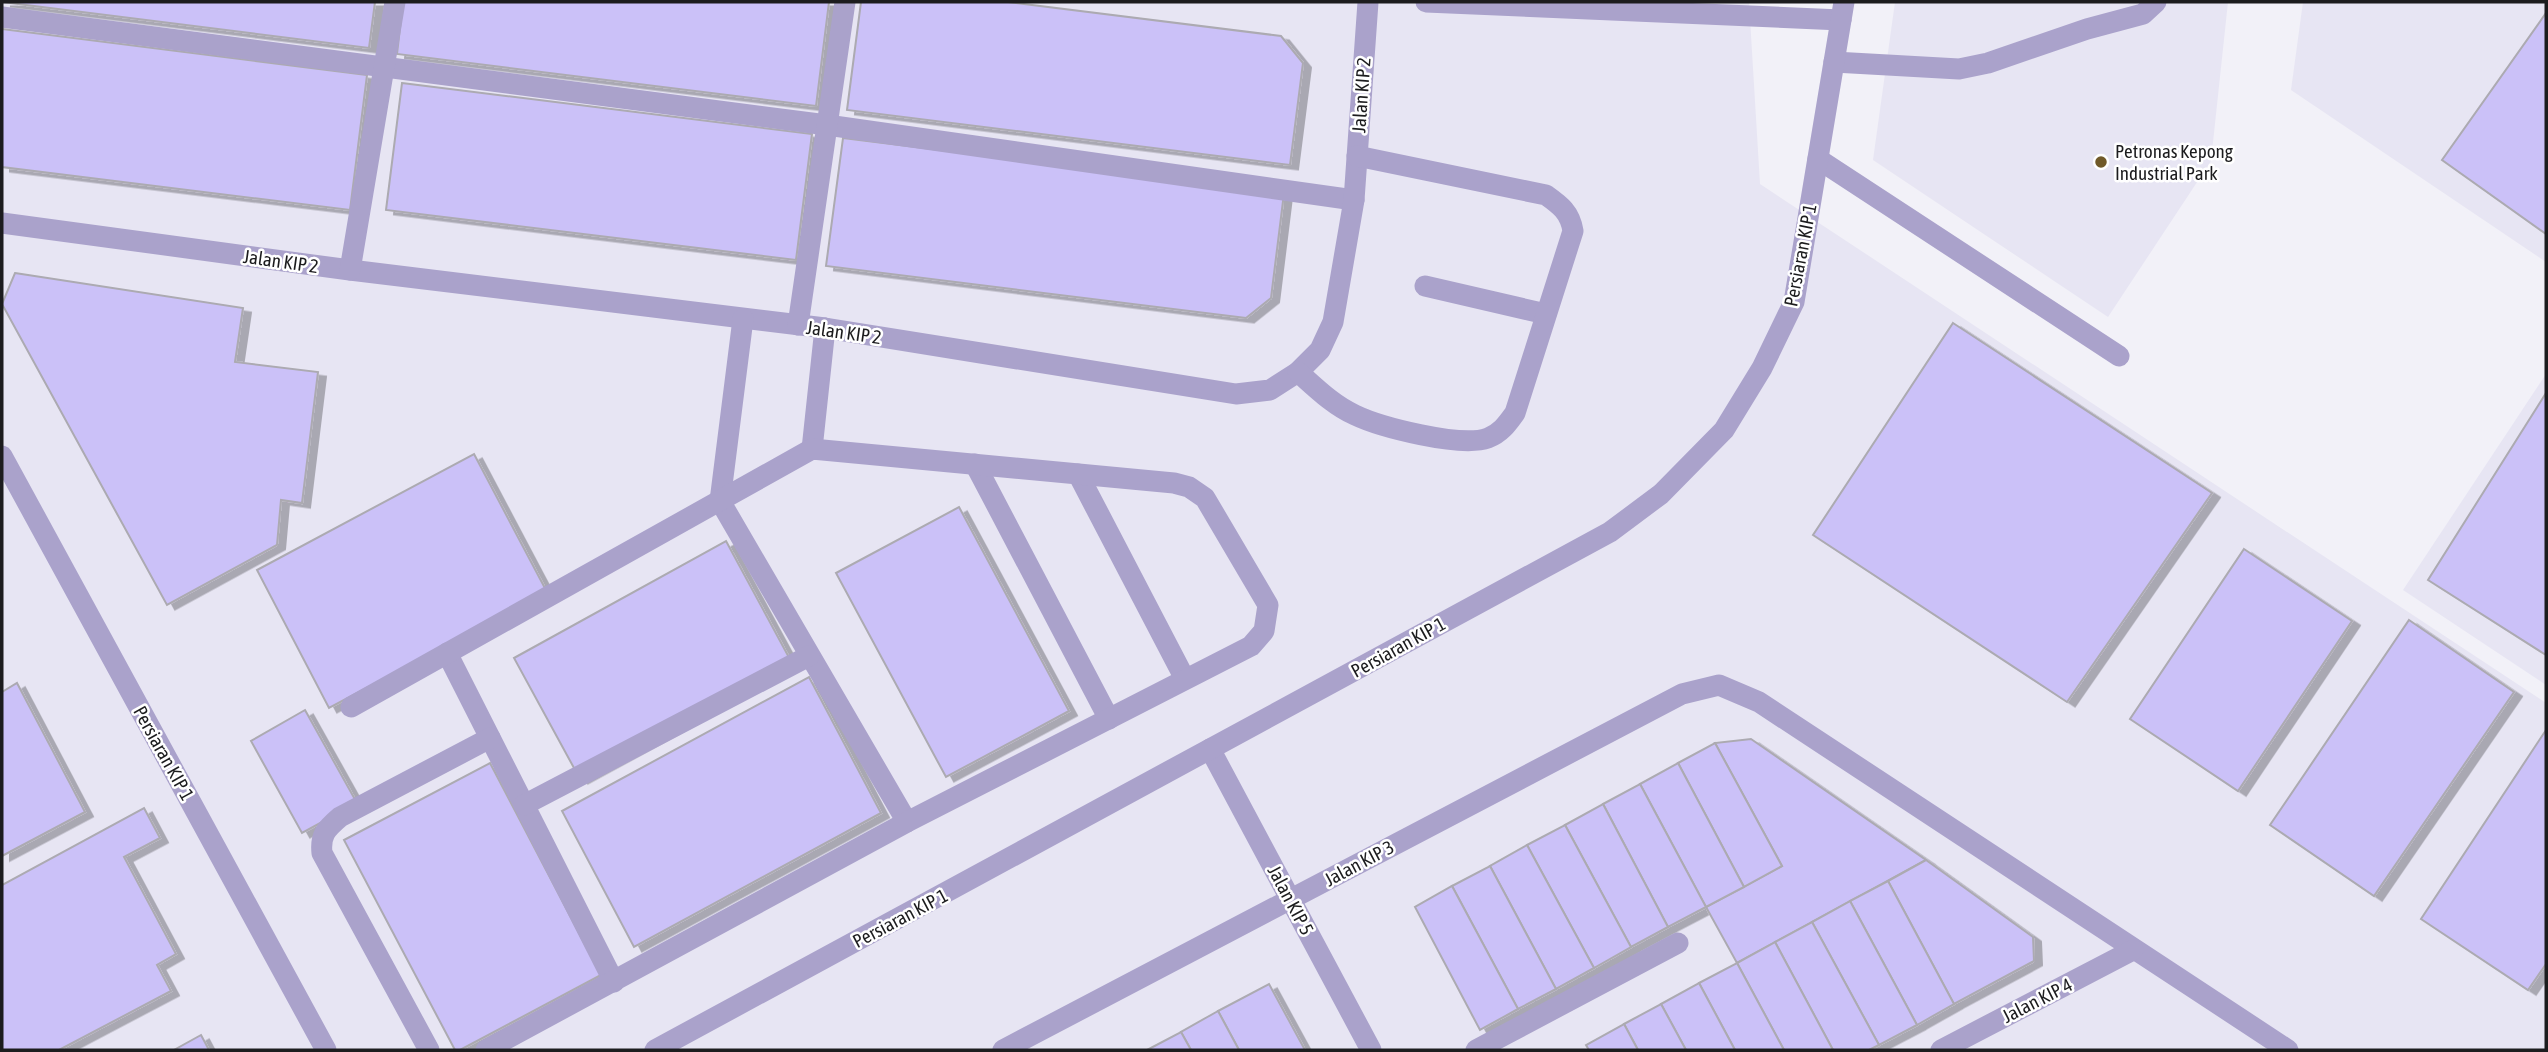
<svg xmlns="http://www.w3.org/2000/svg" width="2548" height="1052" font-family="'Asap Condensed',sans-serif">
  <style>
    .built { fill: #e7e5f3 }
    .building { fill: #cbc1f8; stroke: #acaab1; stroke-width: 2; filter: url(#shadow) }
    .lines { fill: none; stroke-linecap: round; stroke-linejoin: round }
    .minor { stroke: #aaa2cb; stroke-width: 21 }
    .poi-dot { fill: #705929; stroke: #fff; stroke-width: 2.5 }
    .labels { text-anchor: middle; stroke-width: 5; stroke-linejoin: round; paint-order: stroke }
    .street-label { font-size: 19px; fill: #1c1c1e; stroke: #fff }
    .poi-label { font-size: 19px; fill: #1c1c1e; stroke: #fff; text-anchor: start }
  </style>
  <defs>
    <filter id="shadow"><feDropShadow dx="8" dy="4.5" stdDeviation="0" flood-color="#0004"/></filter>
  </defs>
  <rect width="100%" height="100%" fill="#f2f1f8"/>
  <!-- built -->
  <g class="built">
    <path d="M2,2H1749L1760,184L2546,703V1050H2Z"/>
    <path d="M1895,2H2228L2211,161L2108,317L1873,160Z"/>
    <path d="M2303,2H2546V262L2291,90Z"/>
    <path d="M2546,374V685L2403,590Z"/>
  </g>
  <!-- building -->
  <g class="building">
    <path d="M2,2H375L369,48Z"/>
    <path d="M403,2H829L816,106L397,54Z"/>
    <path d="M861,2H1008L1281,36L1303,63L1290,165L847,110Z"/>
    <path d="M2546,13V234L2442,160Z"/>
    <path d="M2,29L367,75L350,210L2,167Z"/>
    <path d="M402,83L812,134L796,260L386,210Z"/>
    <path d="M843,138L1284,193L1271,298L1246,318L826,266Z"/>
    <path d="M15,273L243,308L235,362L318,372L302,503L281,500L277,545L167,605L2,304Z"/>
    <path d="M1953,323L2212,493L2067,702L1813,535Z"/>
    <path d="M2546,393V655L2428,580Z"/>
    <path d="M474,454L547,592L329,708L257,570Z"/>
    <path d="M959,507L1069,711L946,777L836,573Z"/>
    <path d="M726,541L792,663L580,779L514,658Z"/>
    <path d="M2244,549L2352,621L2238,791L2130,719Z"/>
    <path d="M2409,620L2514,692L2374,896L2270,825Z"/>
    <path d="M809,677L881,813L634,947L562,811Z"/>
    <path d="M17,683L85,812L2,856V692Z"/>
    <path d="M305,710L357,803L302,833L251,741Z"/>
    <path d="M2546,730V964L2528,990L2421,919Z"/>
    <path d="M1751,739L1926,860L1737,963L1706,907L1782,866L1715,743Z"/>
    <path d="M1715,743L1782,866L1744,887L1678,763Z"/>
    <path d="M490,763L601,975L460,1050H455L344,840Z"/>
    <path d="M1678,763L1744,887L1706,907L1640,784Z"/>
    <path d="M1640,784L1706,907L1668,927L1603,804Z"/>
    <path d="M1603,804L1668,927L1631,947L1565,825Z"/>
    <path d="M144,808L160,838L124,857L176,954L157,965L171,991L59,1050H2V885Z"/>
    <path d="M1565,825L1631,947L1594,968L1527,845Z"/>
    <path d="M1527,845L1594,968L1556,989L1490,866Z"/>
    <path d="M1926,860L2033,937L2034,961L1954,1004L1888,881Z"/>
    <path d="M1490,866L1556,989L1518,1009L1452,886Z"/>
    <path d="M1888,881L1954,1004L1917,1025L1850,901Z"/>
    <path d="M1452,886L1518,1009L1480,1030L1415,907Z"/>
    <path d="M1850,901L1917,1025L1879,1045L1812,922Z"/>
    <path d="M1812,922L1879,1045L1869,1050H1833L1775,942Z"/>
    <path d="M1775,942L1833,1050H1784L1737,963Z"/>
    <path d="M1737,963L1784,1050H1735L1699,983Z"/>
    <path d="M1699,983L1735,1050H1686L1661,1004Z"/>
    <path d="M1269,984L1305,1050H1239L1218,1011Z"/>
    <path d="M1661,1004L1686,1050H1638L1624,1024Z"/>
    <path d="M1218,1011L1239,1050H1191L1181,1032Z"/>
    <path d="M1624,1024L1638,1050H1589L1586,1045Z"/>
    <path d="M1181,1032L1191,1050H1147Z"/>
    <path d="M201,1035L209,1050H174Z"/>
  </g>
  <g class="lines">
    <!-- minor -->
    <g class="minor">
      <path d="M1426,2L1841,20"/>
      <path d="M2,17L827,125L1354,200"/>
      <path d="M1834,62L1959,69L1988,63L2087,29L2143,14L2156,2"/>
      <path d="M1818,159L2119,356"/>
      <path d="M2,223L350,270L825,328L1236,394L1270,390L1298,372L1320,350L1333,322L1354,200L1368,2"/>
      <path d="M350,270L395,2"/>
      <path d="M1425,286L1546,314"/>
      <path d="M743,319L720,501L907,822"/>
      <path d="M798,325L845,2"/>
      <path d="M1298,372C1316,388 1333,405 1355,415C1380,427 1461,448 1488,438C1501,433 1507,424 1515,413L1573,231C1570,212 1560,205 1546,195L1357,156"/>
      <path d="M812,449L825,328"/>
      <path d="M2,456L326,1050"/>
      <path d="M975,464L1109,719"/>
      <path d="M1078,474L1185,679"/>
      <path d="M447,653L614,982"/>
      <path d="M351,707L812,449L1174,483L1189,487L1205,498L1268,605L1264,631L1251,646L907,822L486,1050"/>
      <path d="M1210,749L1371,1050"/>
      <path d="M524,805L809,656"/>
      <path d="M429,1050L322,853C320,835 326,829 340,817L490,738"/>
      <path d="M655,1050L1610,532L1661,494L1724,430L1762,368L1794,302L1844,2"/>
      <path d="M1003,1050L1682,694L1719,685L1759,702L2288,1050"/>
      <path d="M1476,1050L1678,943"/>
      <path d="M1941,1050L2133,950"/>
    </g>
  </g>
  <!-- markers -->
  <circle class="poi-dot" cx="2101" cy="162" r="7"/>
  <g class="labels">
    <!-- street labels -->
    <g class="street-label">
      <text transform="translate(1361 95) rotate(-86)" y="7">Jalan KIP 2</text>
      <text transform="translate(1800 255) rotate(-79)" y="7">Persiaran KIP 1</text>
      <text transform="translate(281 261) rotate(8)" y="7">Jalan KIP 2</text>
      <text transform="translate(844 332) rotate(8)" y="7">Jalan KIP 2</text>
      <text transform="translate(1398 647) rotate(-29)" y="7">Persiaran KIP 1</text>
      <text transform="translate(164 753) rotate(61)" y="7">Persiaran KIP 1</text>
      <text transform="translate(1359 863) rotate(-28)" y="7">Jalan KIP 3</text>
      <text transform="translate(1291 900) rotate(62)" y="7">Jalan KIP 5</text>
      <text transform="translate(900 918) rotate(-28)" y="7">Persiaran KIP 1</text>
      <text transform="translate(2037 1000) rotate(-27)" y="7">Jalan KIP 4</text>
    </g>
    <!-- poi labels -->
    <g class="poi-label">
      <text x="2115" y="158">Petronas Kepong<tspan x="2115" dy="22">Industrial Park</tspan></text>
    </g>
  </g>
  <!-- border -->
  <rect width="2548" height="1052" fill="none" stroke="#1c1c1e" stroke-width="7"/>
</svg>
